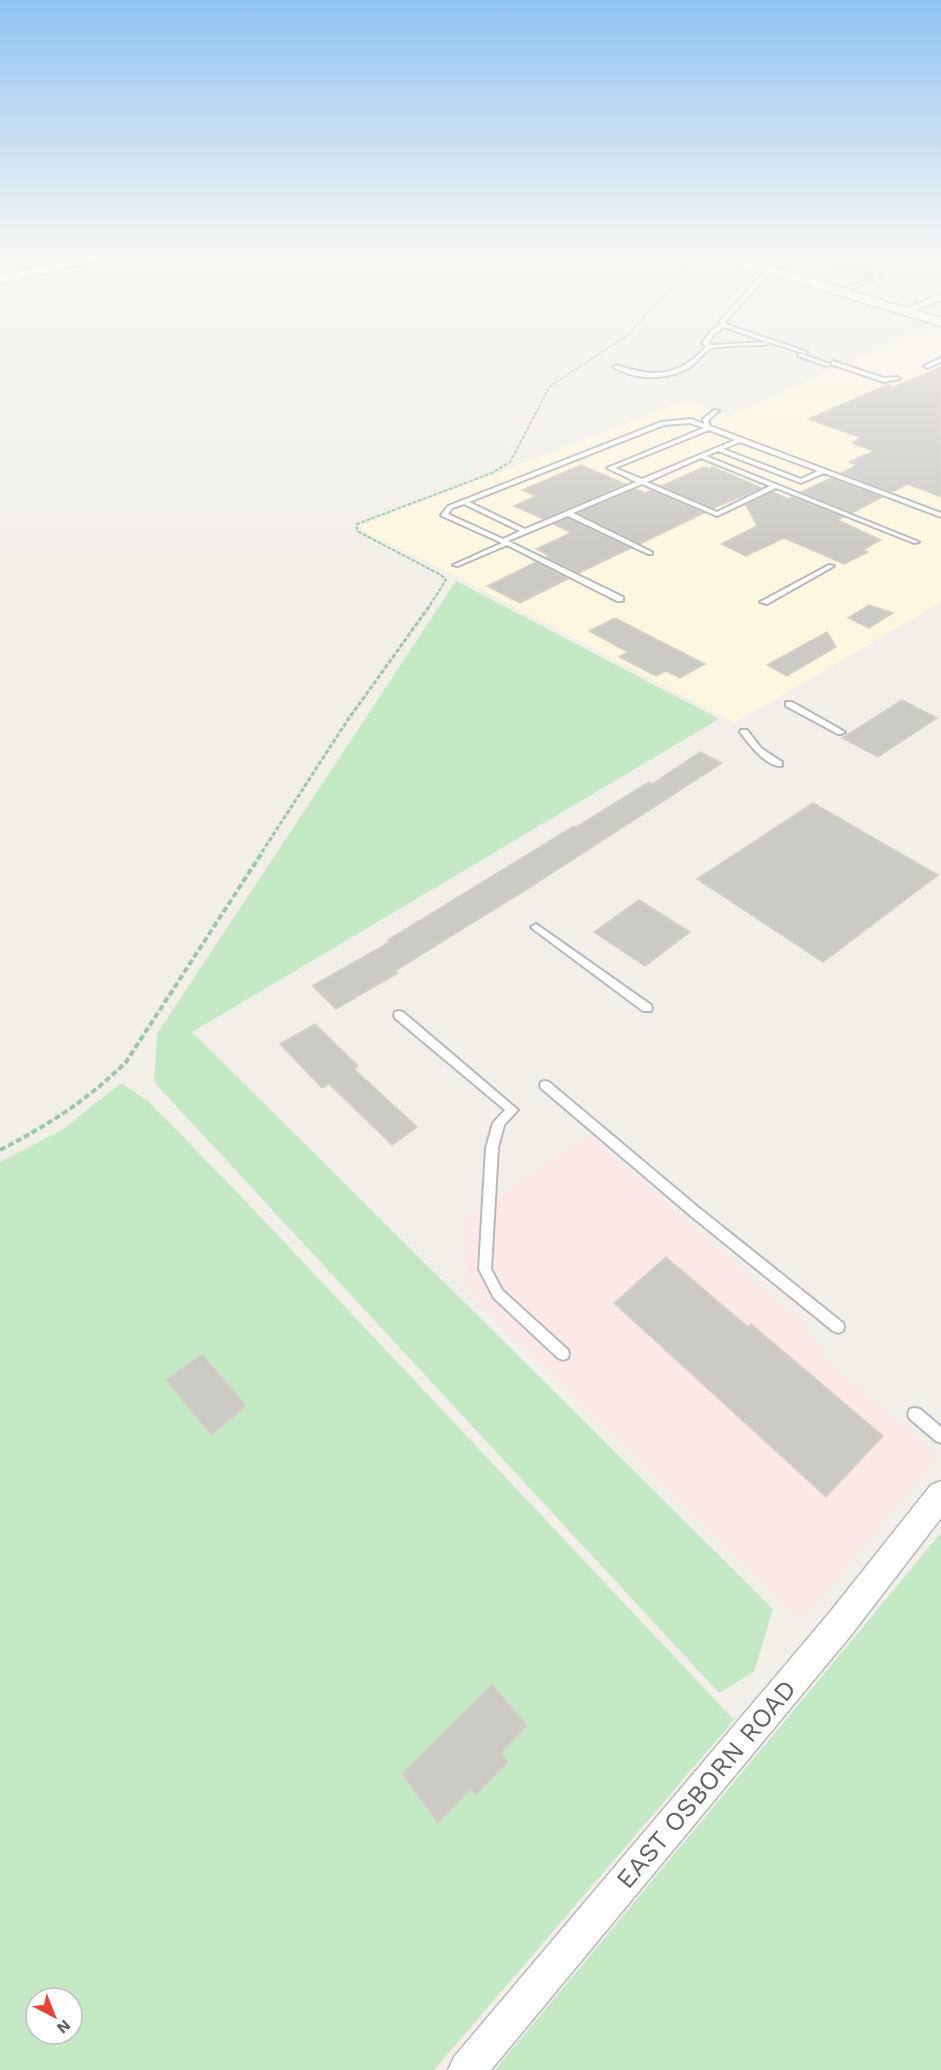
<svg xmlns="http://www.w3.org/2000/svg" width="941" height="2070" font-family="'Work Sans',sans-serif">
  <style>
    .commercial { fill: #fef7e0 }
    .medical { fill: #fce8e6 }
    .green { fill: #c5e8c5; fill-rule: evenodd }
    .building { fill: #cccac5; stroke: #d6d1c6; stroke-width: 1.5 }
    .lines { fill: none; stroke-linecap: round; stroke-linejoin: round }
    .lane-casing { stroke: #b5b8bc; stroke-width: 4 }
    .street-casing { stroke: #b5b8bc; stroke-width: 3 }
    .secondary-casing { stroke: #b6babf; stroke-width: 3 }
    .path-far3 { stroke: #9cc7a9; stroke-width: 1.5; stroke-dasharray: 3 1.5; stroke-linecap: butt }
    .path-far2 { stroke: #9cc7a9; stroke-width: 2; stroke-dasharray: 4 1.5; stroke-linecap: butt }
    .path-far1 { stroke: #9cc7a9; stroke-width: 3; stroke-dasharray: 4.5 2; stroke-linecap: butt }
    .path { stroke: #9cc7a9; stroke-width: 4; stroke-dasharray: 6 3; stroke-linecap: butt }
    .lane { fill: #fff; fill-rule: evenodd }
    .street { fill: #fff; fill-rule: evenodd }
    .secondary { fill: #fff; fill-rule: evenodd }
    .labels { text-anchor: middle; stroke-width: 4.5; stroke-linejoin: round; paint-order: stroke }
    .near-street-label { font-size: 26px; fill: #5f6368; stroke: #fff }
  </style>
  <rect width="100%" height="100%" fill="#f1efe8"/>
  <!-- commercial -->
  <path class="commercial" d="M932,328H941V602L735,723L460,578L361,530L363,525L687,400L727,417L921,330Z"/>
  <!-- medical -->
  <path class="medical" d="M588,1135L804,1325L830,1365L938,1455L802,1620L480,1302L467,1284L464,1219Z"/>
  <!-- green -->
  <g class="green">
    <path d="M456,581L719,719L192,1032L773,1609L754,1672L719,1693L154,1082L157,1034Z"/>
    <path d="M121,1083L148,1101L237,1192L734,1720L434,2070H0V1162L62,1130ZM36,1998H72V2034H36Z"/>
    <path d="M941,1533V2070H495Z"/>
  </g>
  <!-- building -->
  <g class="building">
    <path d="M941,367V497L908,484L892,492L841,473L857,465L849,462L874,451L852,443L861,438L808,419L887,385L894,387Z"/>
    <path d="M581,465L625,484L543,519L514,506L536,496L522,490Z"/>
    <path d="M704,467L709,469L713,467L762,488L714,508L661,486Z"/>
    <path d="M831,478L882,497L852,513L801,492Z"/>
    <path d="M636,489L645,493L651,490L704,513L640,544L578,513Z"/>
    <path d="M773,492L788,499L792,497L843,517L838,520L881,540L863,550L868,552L844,564L784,538L746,556L721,544L757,526L746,505Z"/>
    <path d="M568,518L631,548L579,573L547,557L550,556L536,549L571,533L554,524Z"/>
    <path d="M536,562L568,579L520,603L487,586Z"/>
    <path d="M869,605L893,613L869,628L848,618Z"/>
    <path d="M615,618L705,664L680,678L666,671L656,676L619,657L628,652L589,631Z"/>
    <path d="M827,632L836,647L787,676L767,665Z"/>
    <path d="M902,700L937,718L878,757L842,738Z"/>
    <path d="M700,752L722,763L532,886L395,971L398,973L336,1009L312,986L390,942L388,940L574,826L576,827L649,782L652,784Z"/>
    <path d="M813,803L938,875L823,962L697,879Z"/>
    <path d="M639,900L690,932L645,966L594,932Z"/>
    <path d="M315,1024L358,1066L354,1069L417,1127L392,1145L329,1084L322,1088L280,1044Z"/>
    <path d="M666,1257L748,1327L751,1324L883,1436L826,1497L614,1303Z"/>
    <path d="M202,1354L246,1406L211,1435L166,1380Z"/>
    <path d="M492,1684L527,1726L501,1753L508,1762L476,1795L471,1789L438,1823L402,1774Z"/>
  </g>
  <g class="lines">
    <defs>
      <g id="lane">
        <path d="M749,257H754L740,262L738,261Z"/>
        <path d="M810,257H816L881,277L841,293V291L875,277Z"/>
        <path d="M774,271L778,272L766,277L725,322L728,325L807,352V354L768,342L766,345C757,345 715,346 710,349C704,352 699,360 693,365C670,381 637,381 613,367L616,365C654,378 678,377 706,347L702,343L710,332L721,324L720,321L762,275ZM724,327L767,342L710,345L708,343L714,334Z"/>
        <path d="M798,354H802L832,365L827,366L798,356Z"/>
        <path d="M941,358V362L927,368L924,366Z"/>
        <path d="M833,361L884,378L897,377L900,379L884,382L831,364Z"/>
        <path d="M714,410L719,411L708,420L710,426L941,513V517L824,473L801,483L718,451L706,456L919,542L914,543L776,488L717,516L642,484L573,513L652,552V554H648L568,516L508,541L623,597V601H617L507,545L458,566L453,565L502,543L442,516L441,515L448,506L661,422L691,419L704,424L703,419ZM690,423L704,428L607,468L636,482L525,529L469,502L664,425ZM709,430L735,440L642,479L615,468ZM740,442L818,471L801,479L723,449ZM701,458L770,486L717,512L647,482ZM464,504L520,531L503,539L448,514L452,508Z"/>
        <path d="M829,565L834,566L767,604L760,602Z"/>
        <path d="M786,702H792L845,732L841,734H838L786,706Z"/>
        <path d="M741,730H747L761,748L782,762V766C766,767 749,744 740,732Z"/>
        <path d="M536,924L651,1005L652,1008L651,1011H643L533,929L531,927Z"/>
        <path d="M399,1011L403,1012L518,1110L504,1125L498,1148L491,1269L502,1290L568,1350L569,1354L568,1358L563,1360L558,1358L494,1298L479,1269L486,1148L493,1123L505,1110L395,1018L394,1015L395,1012Z"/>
        <path d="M545,1081L549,1082L699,1208L843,1323L844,1327L843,1331L838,1333L833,1331L691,1216L541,1088L540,1085L541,1082Z"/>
        <path d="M915,1408L920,1409L941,1427V1443L936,1441L910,1419L908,1414L910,1409Z"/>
      </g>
      <g id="street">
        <path d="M941,294V300L907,313L899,311Z"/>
        <path d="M941,1481V1518L852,1634L491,2070H448L454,2057L830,1612L931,1485Z"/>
      </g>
      <g id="secondary">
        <path d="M82,257H103L101,260L0,284V276Z"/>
        <path d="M720,257H738L941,318V326L722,260Z"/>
      </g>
    </defs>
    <!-- lane casing -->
    <use href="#lane" class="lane-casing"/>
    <!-- street casing -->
    <use href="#street" class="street-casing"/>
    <!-- secondary casing -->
    <use href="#secondary" class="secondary-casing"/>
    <!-- path-far3 -->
    <path class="path-far3" d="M537,411L550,386L628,335L694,261L711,259"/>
    <!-- path-far2 -->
    <path class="path-far2" d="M430,605L446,580L441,575L357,531V524L492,473L510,462L538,409"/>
    <!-- path-far1 -->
    <path class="path-far1" d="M262,852L347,721L431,604"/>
    <!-- path -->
    <path class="path" d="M0,1150C47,1126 89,1099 126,1062L263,851"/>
    <!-- lane -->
    <use href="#lane" class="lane"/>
    <!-- street -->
    <use href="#street" class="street"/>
    <!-- secondary -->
    <use href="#secondary" class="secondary"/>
  </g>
  <!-- sky -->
  <linearGradient id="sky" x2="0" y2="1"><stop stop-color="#8fc3f1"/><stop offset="0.47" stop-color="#f9f8f5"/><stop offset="1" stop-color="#f9f8f5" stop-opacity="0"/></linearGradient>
  <rect width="941" height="546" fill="url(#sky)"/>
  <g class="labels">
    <!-- near-street labels -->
    <g class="near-street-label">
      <text transform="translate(706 1784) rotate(-50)" y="9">EAST OSBORN ROAD</text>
    </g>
  </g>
  <!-- north arrow -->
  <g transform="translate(54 2016) rotate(138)"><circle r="28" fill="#ffffff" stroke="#bfc1c3" stroke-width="1.5"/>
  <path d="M0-4.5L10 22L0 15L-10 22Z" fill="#ea4335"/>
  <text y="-9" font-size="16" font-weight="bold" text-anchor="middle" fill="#5f6368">N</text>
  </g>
</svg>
